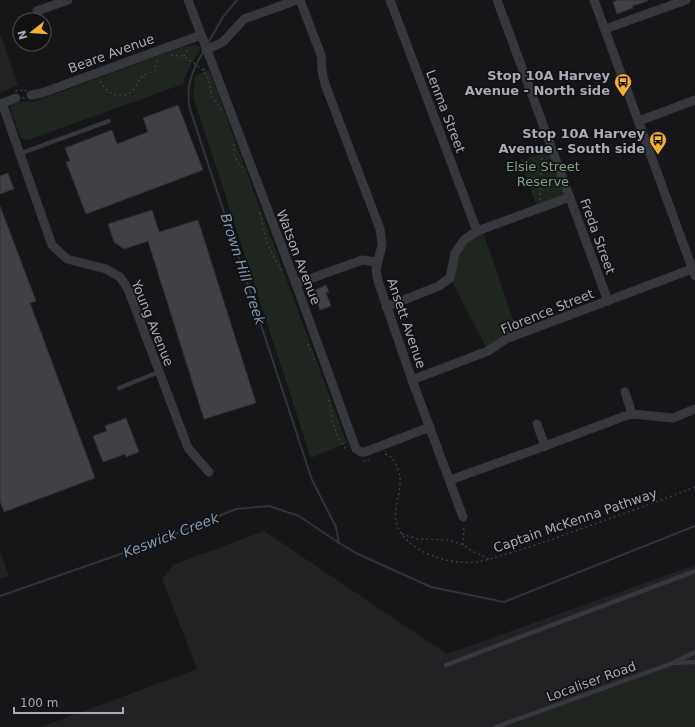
<svg xmlns="http://www.w3.org/2000/svg" width="695" height="727" font-family="'DejaVu Sans',sans-serif">
  <style>
    .built { fill: #222225 }
    .green { fill: #1e261f }
    .lines { fill: none; stroke-linecap: round; stroke-linejoin: round }
    .stream { stroke: #2c353c; stroke-width: 2 }
    .building { fill: #404145; stroke: #303034 }
    .path { stroke: #3d3f44; stroke-width: 1.5; stroke-dasharray: 2 3; stroke-linecap: butt }
    .service { stroke: #37383d; stroke-width: 4.5 }
    .minor { stroke: #37383d; stroke-width: 9 }
    .labels { text-anchor: middle; stroke-width: 3.5; stroke-linejoin: round; paint-order: stroke }
    .street-label { font-size: 13px; fill: #a8adb8; stroke: #111113 }
    .poi-label { font-size: 13px; font-weight: bold; fill: #a8adb8; stroke: #111113; text-anchor: end }
    .park-label { font-size: 13px; fill: #7fa381; stroke: #111113 }
    .water-label { font-size: 14px; font-style: italic; fill: #7f9bb3; stroke: #111113 }
  </style>
  <rect width="100%" height="100%" fill="#161618"/>
  <!-- built -->
  <g class="built">
    <path d="M0,33L18,85L0,93Z"/>
    <path d="M264,531L447,654L695,565V727H41L197,669L162,579L173,565Z"/>
    <path d="M0,551L9,576L0,579Z"/>
  </g>
  <!-- green -->
  <g class="green">
    <path d="M196,45L201,47L186,74L183,84L28,140L21,138L10,109L11,105L19,102H34L183,47Z"/>
    <path d="M209,70L347,443L311,458L193,96L195,76Z"/>
    <path d="M552,150L570,197L538,209L520,161Z"/>
    <path d="M482,229L518,335L488,351L450,278L455,253Z"/>
    <path d="M695,669V727H513L626,686L658,676Z"/>
  </g>
  <g class="lines">
    <!-- stream -->
    <g class="stream">
      <path d="M208,43L223,17L237,0"/>
      <path d="M203,52C192,71 185,87 190,109L312,480L336,527L339,543"/>
      <path d="M0,596L158,541L236,509L269,506L299,516L339,543L358,554L431,587L504,602L695,526"/>
    </g>
  </g>
  <!-- building -->
  <g class="building">
    <path d="M618,0H647L648,1L632,6L633,8L617,14L613,2Z"/>
    <path d="M178,105L203,170L86,214L66,162L70,161L65,148L112,130L117,144L148,132L143,118Z"/>
    <path d="M8,173L14,189L0,194V176Z"/>
    <path d="M0,206L36,301L30,303L95,478L4,512L0,501Z"/>
    <path d="M152,210L159,232L198,220L256,403L204,419L148,241L124,249L114,242L108,224Z"/>
    <path d="M326,285L329,292L326,293L331,306L320,310L317,302L318,301L316,296H317L315,290Z"/>
    <path d="M126,418L139,452L126,457L125,454L103,462L93,436L107,431L105,426Z"/>
  </g>
  <g class="lines">
    <!-- path -->
    <g class="path">
      <path d="M171,55L184,56L203,70"/>
      <path d="M184,56L188,49"/>
      <path d="M205,69L203,70L209,80L212,97L221,110"/>
      <path d="M100,81C106,93 120,101 132,91C136,87 137,84 139,80C142,75 150,72 155,71L157,59"/>
      <path d="M25,90L31,95L25,98H16V91Z"/>
      <path d="M234,144C233,155 235,160 243,168"/>
      <path d="M540,200L542,155L544,152"/>
      <path d="M260,213L267,243L282,272"/>
      <path d="M308,344L315,361"/>
      <path d="M329,400C332,418 334,437 348,451"/>
      <path d="M385,454C392,456 394,460 397,467C407,488 389,509 398,528C410,553 450,565 475,562C486,561 496,557 507,554C526,548 545,542 564,535C608,519 652,504 695,487"/>
      <path d="M364,460L365,462L372,459"/>
      <path d="M402,534L418,539L448,540L454,542L461,544L474,552L489,559"/>
      <path d="M463,545L464,525"/>
    </g>
    <!-- service -->
    <g class="service">
      <path d="M19,154L109,121"/>
      <path d="M119,388L159,372"/>
      <path d="M675,662L695,652"/>
      <path d="M446,665L695,571"/>
      <path d="M496,727L673,663L695,662"/>
    </g>
    <!-- minor -->
    <g class="minor">
      <path d="M188,0L296,284L356,449L361,452H365L430,427"/>
      <path d="M300,0L321,55L322,71L325,84L380,229L382,245L376,270L378,281L412,380L463,517"/>
      <path d="M390,0L477,231"/>
      <path d="M497,0L608,301"/>
      <path d="M594,0L695,276"/>
      <path d="M37,11L68,0"/>
      <path d="M605,29L686,0"/>
      <path d="M206,50L223,42L244,19L297,0"/>
      <path d="M31,95L42,93L201,35"/>
      <path d="M2,103L52,245L67,259L106,269L120,277L128,289L188,448L209,472"/>
      <path d="M0,104L16,98"/>
      <path d="M639,121L695,100"/>
      <path d="M296,284L362,260L377,262"/>
      <path d="M386,307L439,286L450,278L455,253L464,240L477,231L570,197"/>
      <path d="M412,380L488,351L506,339L692,269"/>
      <path d="M625,392L632,414"/>
      <path d="M537,424L545,446"/>
      <path d="M450,480L545,446L625,416L632,414L673,418L695,409"/>
    </g>
  </g>
  <!-- icons -->
  <defs>
    <symbol id="bus-pin" viewBox="-11 -11 22 30"><path d="M0 17L-7.5 6A9.5 9.5 0 1 1 7.5 6Z" fill="#f2b134" stroke="#111113"/><path d="M-5-6H5V4H4V6H2V4H-2V6H-4V4H-5ZM-3.5-4V0h7V-4ZM-3.5 1.2v1.5H-2V1.2ZM2 1.2v1.5H3.5V1.2Z" fill="#111"/></symbol>
  </defs>
  <g fill-rule="evenodd">
    <use href="#bus-pin" x="613" y="72" width="20" height="27"/>
    <use href="#bus-pin" x="648" y="130" width="20" height="27"/>
  </g>
  <g class="labels">
    <!-- street labels -->
    <g class="street-label">
      <text transform="translate(111 53) rotate(-20)" y="5">Beare Avenue</text>
      <text transform="translate(446 111) rotate(69)" y="5">Lenma Street</text>
      <text transform="translate(598 236) rotate(70)" y="5">Freda Street</text>
      <text transform="translate(299 257) rotate(69)" y="5">Watson Avenue</text>
      <text transform="translate(547 311) rotate(-22)" y="5">Florence Street</text>
      <text transform="translate(153 323) rotate(68)" y="5">Young Avenue</text>
      <text transform="translate(407 323) rotate(71)" y="5">Ansett Avenue</text>
      <text transform="translate(575 520) rotate(-19)" y="5">Captain McKenna Pathway</text>
      <text transform="translate(591 681) rotate(-20)" y="5">Localiser Road</text>
    </g>
    <!-- poi labels -->
    <g class="poi-label">
      <text x="610" y="80">Stop 10A Harvey<tspan x="610" dy="15">Avenue - North side</tspan></text>
      <text x="645" y="138">Stop 10A Harvey<tspan x="645" dy="15">Avenue - South side</tspan></text>
    </g>
    <!-- park labels -->
    <g class="park-label">
      <text x="543" y="171">Elsie Street<tspan x="543" dy="15">Reserve</tspan></text>
    </g>
    <!-- water labels -->
    <g class="water-label">
      <text transform="translate(243 269) rotate(72)" y="5">Brown Hill Creek</text>
      <text transform="translate(171 535) rotate(-21)" y="5">Keswick Creek</text>
    </g>
  </g>
  <!-- north arrow -->
  <g transform="translate(32 32) rotate(253)"><circle r="19" fill="#111113" stroke="#4d4f55"/>
  <path d="M0-3L7 15L0 10L-7 15Z" fill="#f2b134"/>
  <text y="-6" font-size="11" font-weight="bold" text-anchor="middle" fill="#a8adb8">N</text>
  </g>
  <!-- scale -->
  <path d="M14 707v6h109v-6" fill="none" stroke="#a8adb8" stroke-width="2"/>
  <text x="20" y="707" font-size="12" fill="#a8adb8" stroke="#111113" stroke-width="3" paint-order="stroke">100 m</text>
</svg>
